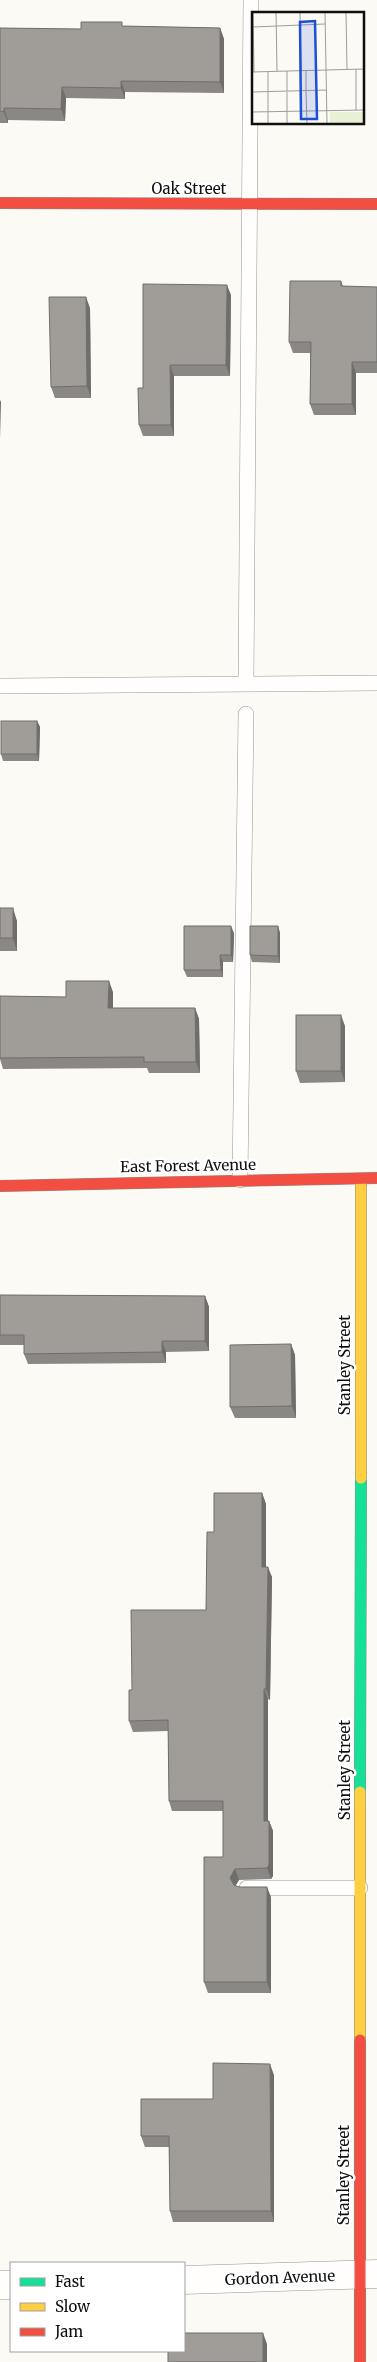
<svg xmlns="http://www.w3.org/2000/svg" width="377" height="2362" font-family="Merriweather,serif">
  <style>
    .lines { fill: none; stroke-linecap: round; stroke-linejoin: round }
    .lane-casing { stroke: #969592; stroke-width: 16 }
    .street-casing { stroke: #969592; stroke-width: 29 }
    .fast-casing { stroke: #8c8b89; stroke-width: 12 }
    .slow-casing { stroke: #8c8b89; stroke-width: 12 }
    .jam-casing { stroke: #8c8b89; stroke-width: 12 }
    .lane { stroke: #fffefd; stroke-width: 15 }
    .street { stroke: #fffefd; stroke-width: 28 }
    .fast { stroke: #16e098; stroke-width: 11 }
    .slow { stroke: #ffcf43; stroke-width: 11 }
    .jam { stroke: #f24e42; stroke-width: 11 }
    .wall { fill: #8a8784 }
    .shaded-wall { fill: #706e6b }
    .building { fill: #a09d99; stroke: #706e6b }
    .labels { text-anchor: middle; stroke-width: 5; stroke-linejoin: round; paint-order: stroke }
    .street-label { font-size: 15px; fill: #0f0f0f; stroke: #fff }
    .inset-road { fill: none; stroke: #9d9c98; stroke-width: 1 }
    .view { fill: #1d4ed8; fill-opacity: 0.15; stroke: #1d4ed8; stroke-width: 2.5 }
    .inset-edge { fill: none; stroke: #0f0f0f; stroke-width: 2.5 }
  </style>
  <rect width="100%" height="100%" fill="#fcfaf4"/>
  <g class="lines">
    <defs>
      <g id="lane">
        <path d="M246,683L251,0"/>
        <path d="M0,686L377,683"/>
        <path d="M240,1180L246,714"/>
        <path d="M247,1888H360"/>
      </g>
      <g id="street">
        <path d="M184,2280L377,2274"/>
        <path d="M0,2285H11"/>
      </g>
      <path id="fast" d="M360,1792L361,1478"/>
      <g id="slow">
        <path d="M361,1478V1179"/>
        <path d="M360,2040V1792"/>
      </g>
      <g id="jam">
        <path d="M0,203L377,204"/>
        <path d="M0,1186L377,1178"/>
        <path d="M360,2362V2040"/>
      </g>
    </defs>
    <!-- lane casing -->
    <use href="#lane" class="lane-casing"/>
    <!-- street casing -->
    <use href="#street" class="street-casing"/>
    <!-- fast casing -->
    <use href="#fast" class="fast-casing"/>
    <!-- slow casing -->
    <use href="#slow" class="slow-casing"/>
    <!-- jam casing -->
    <use href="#jam" class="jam-casing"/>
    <!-- lane -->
    <use href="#lane" class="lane"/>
    <!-- street -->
    <use href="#street" class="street"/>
    <!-- fast -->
    <use href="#fast" class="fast"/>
    <!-- slow -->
    <use href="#slow" class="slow"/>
    <!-- jam -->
    <use href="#jam" class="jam"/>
  </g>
  <!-- wall -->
  <g class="wall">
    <path d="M124,26L220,28L224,39V93L125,92V99L66,98L65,121L8,120V123H0V28L81,29Z"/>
    <path d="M341,281L343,286L377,287V373H356V415H314L310,404V353H293L289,342Z"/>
    <path d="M231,295L230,376H174V436H143L139,425L143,388Z"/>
    <path d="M90,308L91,398H55L51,387Z"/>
    <path d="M37,721L40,727L39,761H3L1,754Z"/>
    <path d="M0,908L17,921V951H0Z"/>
    <path d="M278,926L280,933V963L252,962L250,955Z"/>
    <path d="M234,933L233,962H223V977H187L184,970Z"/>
    <path d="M113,992V1008H195L199,1019L200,1073H149L147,1068L3,1069L0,1059V996L66,997Z"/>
    <path d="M345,1026V1082L300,1083L296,1071Z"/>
    <path d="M0,1295L205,1296L209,1307V1351L166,1352V1363L28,1364L24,1354V1345H0Z"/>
    <path d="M291,1344L295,1355L296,1418H235L230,1407Z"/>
    <path d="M262,1493L266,1504V1567L272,1577L270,1700L268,1699V1821H269L273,1831V1876L271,1879L239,1880L235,1886L271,1897V1993H208L204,1982L223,1857V1811H172L169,1801L168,1731L133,1732L129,1721L132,1690L206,1610L214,1532Z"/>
    <path d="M274,2075V2222H173L170,2211L169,2147H145L141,2136L213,2099Z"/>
  </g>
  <!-- shaded-wall -->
  <g class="shaded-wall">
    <path d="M220,28L224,39V93L220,82Z"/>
    <path d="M121,81L125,92V99L121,88Z"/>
    <path d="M62,87L66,98L65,121L61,109Z"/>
    <path d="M4,108L8,120V123L4,112Z"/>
    <path d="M227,285L231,295L230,376L226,365Z"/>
    <path d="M86,297L90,308L91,398L87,386Z"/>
    <path d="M352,362L356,373V415L352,404Z"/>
    <path d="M170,365L174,376V436L171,425Z"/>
    <path d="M0,400L1,402L0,439Z"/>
    <path d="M37,721L40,727L39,761L37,754Z"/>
    <path d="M13,908L17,921V951L13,938Z"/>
    <path d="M231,926L234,933L233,962L231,955Z"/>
    <path d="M278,926L280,933V963L278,956Z"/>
    <path d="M220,955L223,962V977L221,970Z"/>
    <path d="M109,981L113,992V1020L108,1008Z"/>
    <path d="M195,1008L199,1019L200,1073L196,1062Z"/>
    <path d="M341,1015L345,1026V1082L341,1071Z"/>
    <path d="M205,1296L209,1307V1351L205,1341Z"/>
    <path d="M162,1341L166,1352V1363L162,1352Z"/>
    <path d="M291,1344L295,1355L296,1418L292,1406Z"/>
    <path d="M262,1493L266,1504V1577L262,1567Z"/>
    <path d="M268,1567L272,1577L270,1700L266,1689Z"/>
    <path d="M264,1689L268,1699V1831L264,1821Z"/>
    <path d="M269,1821L273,1831V1876L271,1879L267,1868Z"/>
    <path d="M235,1869L239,1880L234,1888L230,1878Z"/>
    <path d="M267,1887L271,1897V1993L267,1982Z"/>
    <path d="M270,2064L274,2075V2222L271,2211Z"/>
    <path d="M263,2333L267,2344V2362H263Z"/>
  </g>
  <!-- building -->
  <g class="building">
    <path d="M81,22H122V26L220,28V82L121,81V88L62,87L61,109L4,108V112L0,111V28L81,29Z"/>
    <path d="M290,281H341V286L377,287V362H352V404H310L311,342H289Z"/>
    <path d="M143,284L227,285L226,365H170L171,425H139L138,388H143Z"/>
    <path d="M49,297H86L87,386L51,387Z"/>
    <rect x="1" y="721" width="36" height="33"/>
    <rect x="0" y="908" width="13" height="30"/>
    <path d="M184,926H231V955H220L221,970H184Z"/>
    <path d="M250,926H278V956L250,955Z"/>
    <path d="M66,981H109L108,1008H195L196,1062H144V1057L0,1058V996L66,997Z"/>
    <rect x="296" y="1015" width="45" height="56"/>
    <path d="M0,1295L205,1296V1341H162V1352L24,1354V1335H0Z"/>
    <path d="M291,1344L292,1406L230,1407V1345Z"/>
    <path d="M214,1493H262V1567H268L266,1689H264V1821H269V1865L267,1868L235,1869L230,1878L234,1885L239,1887H267V1982H204V1857H223V1801H169L168,1720L129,1721V1690H132L131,1610H206L207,1532H214Z"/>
    <path d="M213,2063L270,2064L271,2211H170L169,2136H141V2099H213Z"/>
    <path d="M184,2333H263V2362H168V2351H184Z"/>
  </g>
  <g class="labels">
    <!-- street labels -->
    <g class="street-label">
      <text x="189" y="194">Oak Street</text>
      <text transform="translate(188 1166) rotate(-1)" y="5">East Forest Avenue</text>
      <text transform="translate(345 1365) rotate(-90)" y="5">Stanley Street</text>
      <text transform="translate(345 1770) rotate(-90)" y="5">Stanley Street</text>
      <text transform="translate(344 2175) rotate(-90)" y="5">Stanley Street</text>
      <text transform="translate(280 2278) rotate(-2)" y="5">Gordon Avenue</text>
    </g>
  </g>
  <!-- overview -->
  <g transform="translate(252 12)">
    <rect width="112" height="112" fill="#fcfaf4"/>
    <path d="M78,100H112V112H78Z" fill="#e9f1d4"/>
    <path class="inset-road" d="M1,0L2,60M24,0L25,59M48,0L49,59M73,0L75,112M94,0L95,57M1,15L73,12M104,57V98M54,58V78M74,58L113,57M35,59V79M0,60L74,58M16,60V112M54,79L55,112M0,80L75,78M35,80V112M0,100L113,98"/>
    <path class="view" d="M63,9L65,107H49L48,10Z"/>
    <rect width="112" height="112" class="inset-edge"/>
  </g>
  <!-- legend -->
  <rect x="10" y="2262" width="175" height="90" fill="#ffffff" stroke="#9f9f9f"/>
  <rect x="20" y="2278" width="25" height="8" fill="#16e098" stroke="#9f9f9f"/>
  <text x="55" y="2287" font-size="15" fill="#0f0f0f">Fast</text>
  <rect x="20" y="2303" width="25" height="8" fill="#ffcf43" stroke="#9f9f9f"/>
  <text x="55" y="2312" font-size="15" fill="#0f0f0f">Slow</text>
  <rect x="20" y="2328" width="25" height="8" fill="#f24e42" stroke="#9f9f9f"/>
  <text x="55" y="2337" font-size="15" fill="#0f0f0f">Jam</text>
</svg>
